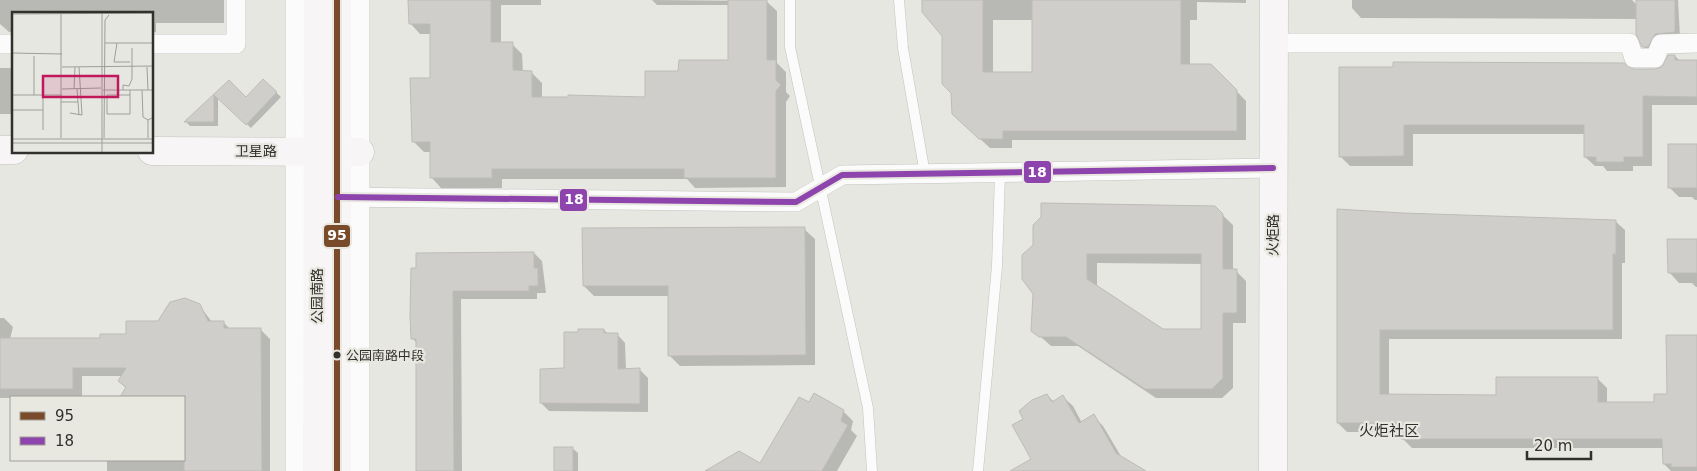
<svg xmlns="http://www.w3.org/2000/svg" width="1697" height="471" font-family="'DejaVu Sans','Noto Sans SC',sans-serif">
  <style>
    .shadow { fill: #0003; fill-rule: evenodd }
    .building { fill: #cfcecb; stroke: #bdbcb8; fill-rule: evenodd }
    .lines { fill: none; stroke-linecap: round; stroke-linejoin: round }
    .lane-casing { stroke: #c3c3bf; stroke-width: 11 }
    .street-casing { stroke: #c3c3bf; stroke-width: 20 }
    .secondary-casing { stroke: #c3c3bf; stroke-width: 29 }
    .lane { stroke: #fbfbfb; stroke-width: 10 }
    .street { stroke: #fbfbfb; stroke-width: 19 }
    .secondary { stroke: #f8f5f6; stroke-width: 28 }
    .bus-1-casing { stroke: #e9e8e0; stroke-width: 10 }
    .bus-2-casing { stroke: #e9e8e0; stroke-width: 10 }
    .bus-1 { stroke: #7a4b2a; stroke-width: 6 }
    .bus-2 { stroke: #8e44ad; stroke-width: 6 }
    .bus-dot { fill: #30302d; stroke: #e9e8e0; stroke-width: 2 }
    .labels { text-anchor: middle; stroke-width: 4.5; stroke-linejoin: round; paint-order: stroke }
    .bus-label { font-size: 13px; fill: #30302d; stroke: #e9e8e0; text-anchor: start }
    .street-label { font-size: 14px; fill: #30302d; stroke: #e9e8e0 }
    .neighbourhood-label { font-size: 15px; fill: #30302d; stroke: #e9e8e0 }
    .inset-road { fill: none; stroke: #9e9e9a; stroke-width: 1 }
    .view { fill: #c2185b; fill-opacity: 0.15; stroke: #c2185b; stroke-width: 2.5 }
    .inset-edge { fill: none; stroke: #30302d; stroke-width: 2.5 }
    .line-badge { stroke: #e9e8e0; stroke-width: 2 }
    .badge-label { font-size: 14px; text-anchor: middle; font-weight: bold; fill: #fff }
  </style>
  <rect width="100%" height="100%" fill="#e7e7e2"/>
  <!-- shadow -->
  <g class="shadow">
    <path d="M0,0H224V23H156V32H152V14H14V32H9L0,24Z"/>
    <path d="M409,0H541V5H501V43L512,44L522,54L523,72H531L542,83V98H647L679,72L729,62V5H657L652,0L766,1L777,11V63L786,72V92L790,96L786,102V187L695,188L687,179H502V188H441L431,177V152H424L414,142L432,79V34H420L410,23Z"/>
    <path d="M924,0H1246V3L1197,2V20H1190V65H1211L1246,101V140H1012V148H990L964,124L952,93L943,36ZM993,20H1033V73H993Z"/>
    <path d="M1352,0H1632L1637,5V0H1678L1680,37L1648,51L1643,46L1637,19L1361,18L1352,8Z"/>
    <path d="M1675,56L1680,61H1697V105H1652V166H1633V171H1607L1603,166H1595L1585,157V134H1413V166H1350L1340,156V68L1655,70L1662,68Z"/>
    <rect x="0" y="68" width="14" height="46"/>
    <path d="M263,80L281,97L251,128L218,97V126H190L186,122L229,81L246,99Z"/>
    <path d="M1697,145V200H1695L1692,197H1679L1669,187Z"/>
    <path d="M1215,208L1233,225V271H1236L1246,281V323H1233V388L1222,398H1156L1078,346H1051L1033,330L1034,294L1023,255ZM1097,263L1202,264V330L1163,331L1097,286Z"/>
    <path d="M1402,215L1615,221L1625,230V263H1622V339H1389V395L1498,396L1597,378L1607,388V403H1656L1668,395L1697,336V471H1671L1664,464V448H1412L1402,438V432H1347L1338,423Z"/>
    <path d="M804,229L815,239V365L680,366L669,355V296H594L584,286Z"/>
    <path d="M1697,240V287H1696L1692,283H1679L1669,272Z"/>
    <path d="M534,253L542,261L546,293H537V299H461L462,471H417V343L412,338V269Z"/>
    <path d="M199,305L212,322H223L231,330H261L270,339V471H107V460H184V397H121L126,388L119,381L122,376H82V397L0,398V318H4L13,327L10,339H101L127,335Z"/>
    <path d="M604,330L608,334H617L625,343L626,370H640L648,378V412L549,411L541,403L565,369Z"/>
    <path d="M1047,395L1054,402L1063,397L1073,406L1082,423L1093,416L1103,426L1122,458L1143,471H1013L1033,460L1024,419Z"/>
    <path d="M810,404L843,411L853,421L851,430L857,436L837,471H713L760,465Z"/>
    <path d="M572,448L578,453V471H555Z"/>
  </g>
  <!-- building -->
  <g class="building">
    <path d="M408,0H491V42H513V70L532,71V97H568V95L645,97V71H678L679,60H728V0H767V60H776V80L781,85L776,91V178H684V169H492V178H430V142H412L410,78H430V24H409Z"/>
    <path d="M922,0H983V72H1032V0H1181V64H1211L1237,90V131H1003V139H979L952,114L951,93L942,84V36L922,12Z"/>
    <path d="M1636,0H1675V32L1655,34L1648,47H1642L1636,34Z"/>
    <path d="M1668,55H1675V60H1697V97L1643,96V157H1624V162H1596V157H1584V125H1404V156L1339,157V67H1393V62L1624,63L1633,69H1655L1662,67Z"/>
    <path d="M263,79L277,92L246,125L214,95V122H184L229,80L246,97Z"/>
    <rect x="1668" y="144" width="29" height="44"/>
    <path d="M1041,203L1215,206L1223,214V269H1237V313H1223V378L1212,389H1145L1066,337H1039L1031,331L1033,294L1022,279V255L1033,245V225L1041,217ZM1087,254H1201V329H1163L1087,279Z"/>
    <path d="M1337,209L1402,213L1616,220V254H1613V330H1380V394L1496,395V377H1598V402H1654V394H1667L1666,335H1697V467H1671V464H1663L1662,439H1401V423H1337Z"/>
    <path d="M805,227L806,355L668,356V286H583L582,228Z"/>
    <path d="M1667,239H1697V273H1668Z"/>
    <path d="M534,252V268H538V286H529V291H453L454,471H416V339H411L410,315L411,268H416V253Z"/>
    <path d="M185,298L200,304L208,321H224V328H261L262,471H184V397H120L126,387L118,381L126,368H73V389H0V338H100V334H126V321H158L170,302Z"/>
    <path d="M578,329H604V333H618V369L640,368V404L540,403V369L564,368V332H578Z"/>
    <path d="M814,393L844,410L841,421L848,425L822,471H705L739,451L760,463L799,397L809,402Z"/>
    <path d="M1047,394L1052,402L1063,395L1079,423L1094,414L1116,453L1146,471H1010L1031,459L1012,425L1023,419L1019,411L1032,400Z"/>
    <rect x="554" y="447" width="19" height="24"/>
  </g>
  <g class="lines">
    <defs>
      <g id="lane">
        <path d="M790,0V47L868,408L872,471"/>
        <path d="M899,0L903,48L925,174"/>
        <path d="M978,471L997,266L1000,173"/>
      </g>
      <g id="street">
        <path d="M360,0V471"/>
        <path d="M1274,43H1629L1634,58H1655L1661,44L1697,43"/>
        <path d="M0,44H14"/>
        <path d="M152,44H236V0"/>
        <path d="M338,197L796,202L842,175L1273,168"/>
        <path d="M295,471V0"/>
      </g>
      <g id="secondary">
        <path d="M0,150H14"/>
        <path d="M152,151L360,152"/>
        <path d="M317,471L318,0"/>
        <path d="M337,471V0"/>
        <path d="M1273,471L1274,0"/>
      </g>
    </defs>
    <!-- lane casing -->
    <use href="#lane" class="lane-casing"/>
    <!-- street casing -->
    <use href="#street" class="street-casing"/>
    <!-- secondary casing -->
    <use href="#secondary" class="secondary-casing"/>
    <!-- lane -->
    <use href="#lane" class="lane"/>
    <!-- street -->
    <use href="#street" class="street"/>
    <!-- secondary -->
    <use href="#secondary" class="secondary"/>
    <defs>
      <path id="bus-1" d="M337,471V0"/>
      <path id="bus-2" d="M338,197L796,202L842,175L1273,168"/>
    </defs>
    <!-- bus-1 casing -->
    <use href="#bus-1" class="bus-1-casing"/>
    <!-- bus-2 casing -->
    <use href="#bus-2" class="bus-2-casing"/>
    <!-- bus-1 -->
    <use href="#bus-1" class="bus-1"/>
    <!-- bus-2 -->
    <use href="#bus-2" class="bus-2"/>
  </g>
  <!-- markers -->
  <circle class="bus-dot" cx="337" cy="355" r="4.5"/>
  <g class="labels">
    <!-- bus labels -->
    <g class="bus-label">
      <text x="346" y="360">公园南路中段</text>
    </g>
    <!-- street labels -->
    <g class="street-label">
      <text x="256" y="156">卫星路</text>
      <text transform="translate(1273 235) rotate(-90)" y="5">火炬路</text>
      <text transform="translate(317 296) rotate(-90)" y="5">公园南路</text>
    </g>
    <!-- neighbourhood labels -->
    <g class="neighbourhood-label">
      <text x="1389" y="436">火炬社区</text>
    </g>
  </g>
  <!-- overview -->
  <g transform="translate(12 12)">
    <rect width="141" height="141" fill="#e7e7e2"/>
    <path class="inset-road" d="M0,2L142,1M93,31H142M105,31L102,50H118M0,41L50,42M22,44V83M50,55L142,54M135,55L136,78M50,77L89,76M62,77L63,55M65,77L67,103M91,78H142M111,78V73L117,74L120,67V36M118,78V102H95V83H118M130,78L131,105L136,108L142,105M0,83H50M31,86V118M0,89V114M49,90H66M1,98H31M58,101L70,103L67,55M49,126V0M92,126L93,8L97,3M136,126V108M0,127H142M0,131H142M90,141V0"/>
    <path class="view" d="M31,64H106V85H31Z"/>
    <rect width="141" height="141" class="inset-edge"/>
  </g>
  <g class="line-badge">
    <rect x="1023" y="160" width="29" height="24" rx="5" fill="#8e44ad"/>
    <rect x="559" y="188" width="29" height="24" rx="5" fill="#8e44ad"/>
    <rect x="323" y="224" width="28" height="24" rx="5" fill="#7a4b2a"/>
  </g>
  <g class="badge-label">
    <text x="1037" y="177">18</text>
    <text x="574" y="204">18</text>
    <text x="337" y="240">95</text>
  </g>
  <!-- legend -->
  <rect x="10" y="396" width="175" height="65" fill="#e9e8e0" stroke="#9f9e98"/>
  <rect x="20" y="412" width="25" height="8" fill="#7a4b2a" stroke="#9f9e98"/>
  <text x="55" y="421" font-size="15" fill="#30302d">95</text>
  <rect x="20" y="437" width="25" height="8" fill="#8e44ad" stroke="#9f9e98"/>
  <text x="55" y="446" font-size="15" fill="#30302d">18</text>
  <!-- scale -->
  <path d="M1527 451v8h64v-8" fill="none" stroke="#30302d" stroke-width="2.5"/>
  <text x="1534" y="451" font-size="15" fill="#30302d" stroke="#e9e8e0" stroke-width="4" paint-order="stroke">20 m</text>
</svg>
